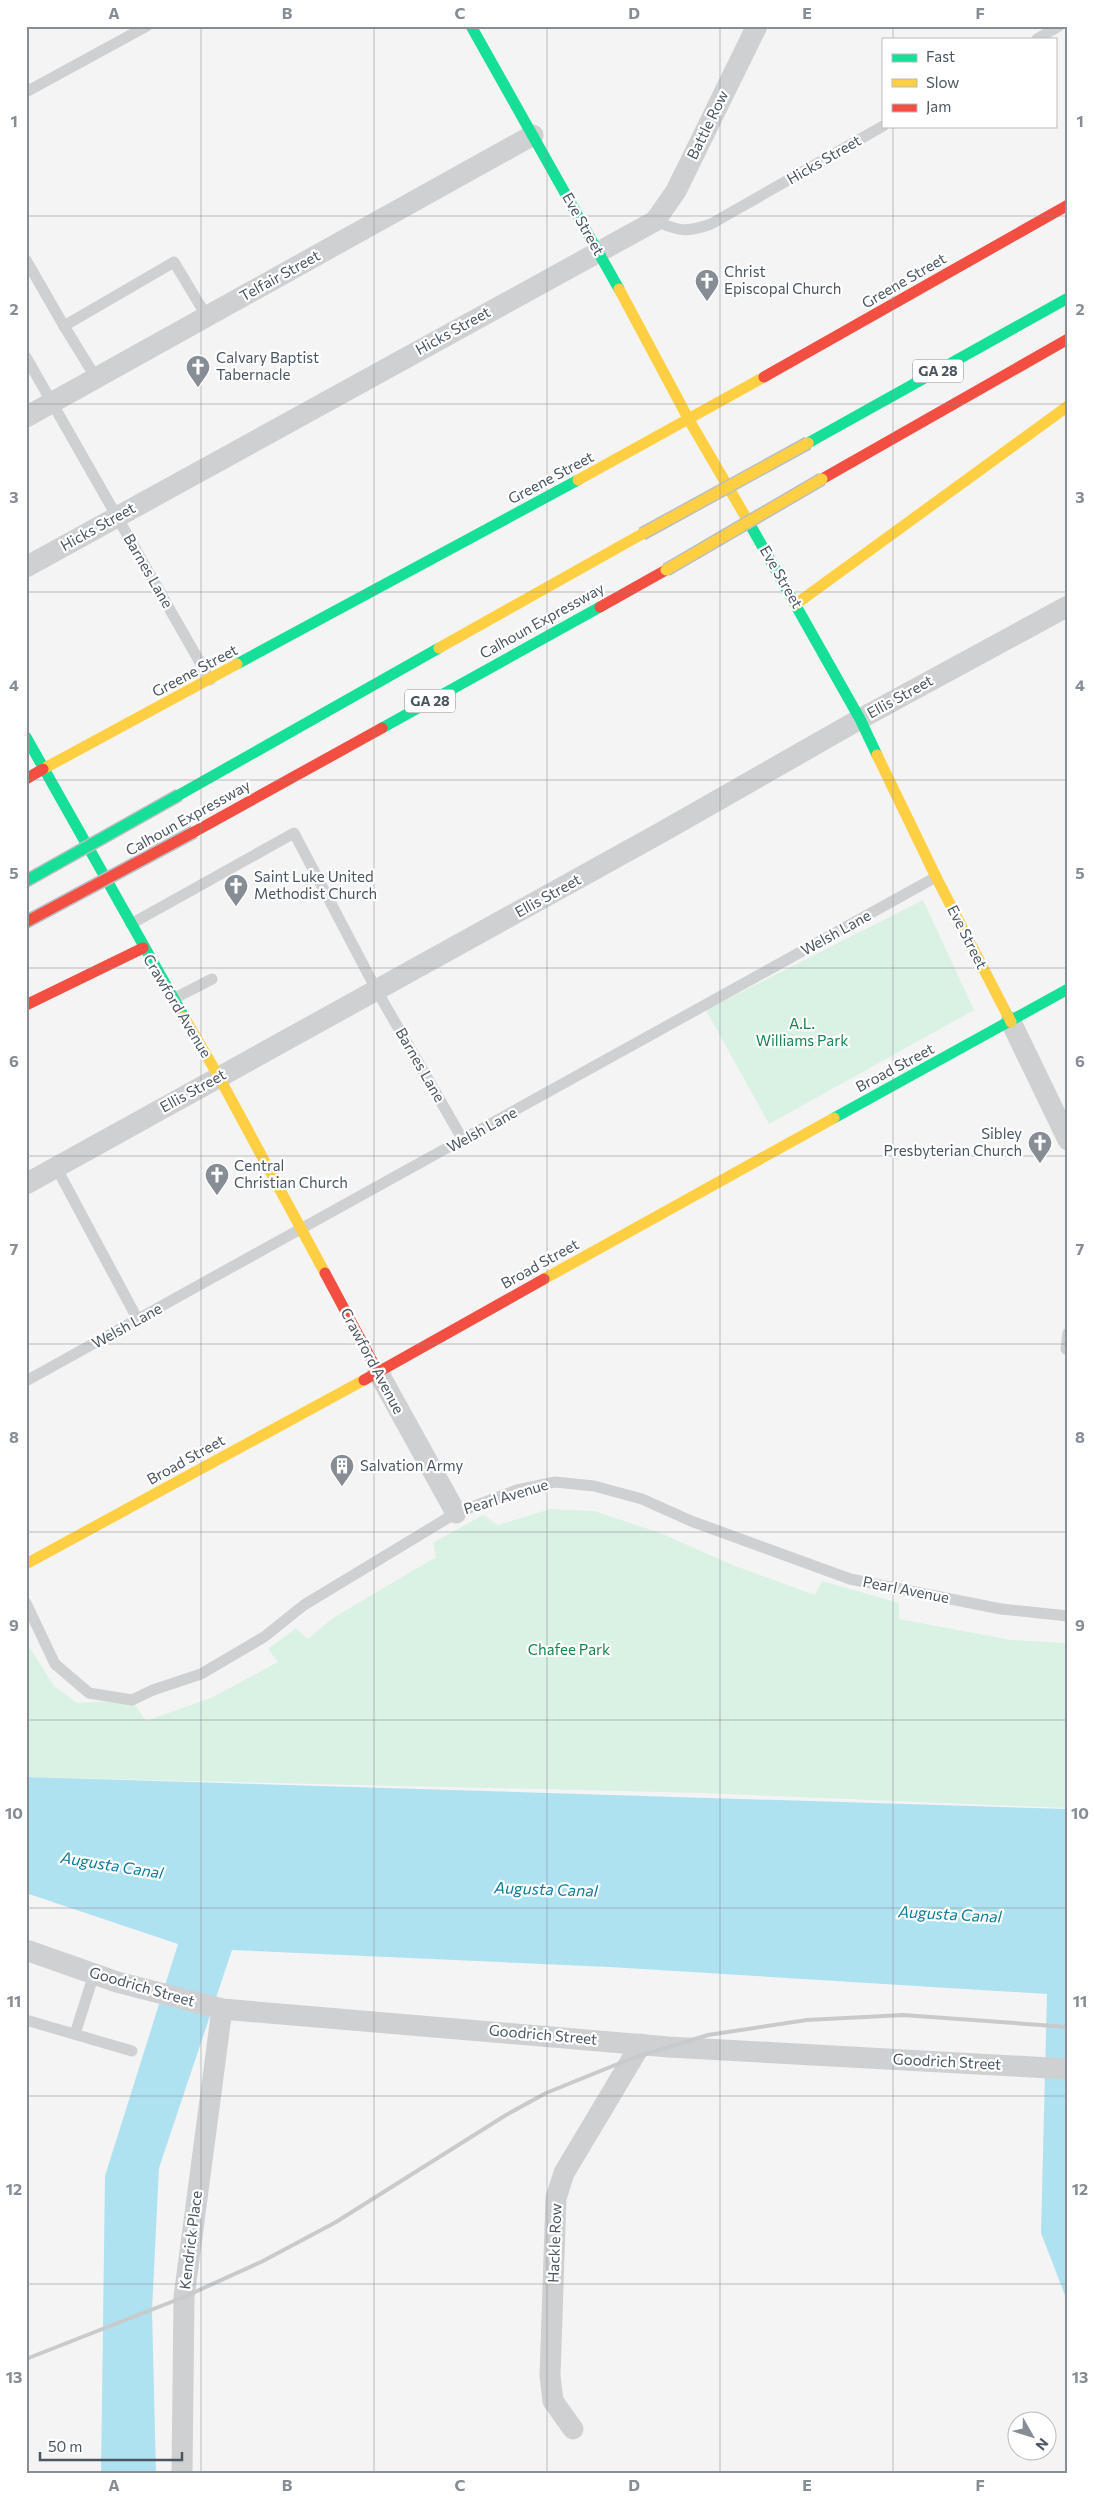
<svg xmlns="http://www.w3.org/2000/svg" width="1094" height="2499" font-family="Commissioner,sans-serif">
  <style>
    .green { fill: #d9f2e3 }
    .water { fill: #aee2f0 }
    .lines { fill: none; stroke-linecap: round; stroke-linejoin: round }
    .lane { stroke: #ced0d2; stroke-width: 11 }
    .street { stroke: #ced0d2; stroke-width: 21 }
    .fast { stroke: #16e098; stroke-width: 11 }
    .slow { stroke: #ffcf43; stroke-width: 11 }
    .jam { stroke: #f24e42; stroke-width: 11 }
    .rail { stroke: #c9cacc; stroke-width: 4 }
    .fast-bridge-casing { stroke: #b9bec3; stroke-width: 14; stroke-linecap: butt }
    .slow-bridge-casing { stroke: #b9bec3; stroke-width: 14; stroke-linecap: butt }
    .jam-bridge-casing { stroke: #b9bec3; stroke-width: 14; stroke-linecap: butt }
    .fast-bridge { stroke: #16e098; stroke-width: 11 }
    .slow-bridge { stroke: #ffcf43; stroke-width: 11 }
    .jam-bridge { stroke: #f24e42; stroke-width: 11 }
    .grid { fill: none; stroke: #868d94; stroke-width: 1; stroke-opacity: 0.55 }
    .labels { text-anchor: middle; stroke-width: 4.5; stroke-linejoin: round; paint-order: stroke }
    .shield { fill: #fff; stroke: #808990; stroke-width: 1 }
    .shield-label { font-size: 14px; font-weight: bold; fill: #4a5661 }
    .street-label { font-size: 15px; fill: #4a5661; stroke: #fff }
    .poi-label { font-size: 15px; fill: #4a5661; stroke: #fff; text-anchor: start }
    .park-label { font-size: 15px; fill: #17864f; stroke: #fff }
    .water-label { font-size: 16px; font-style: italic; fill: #0c7c9b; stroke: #fff }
    .neatline { fill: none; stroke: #868d94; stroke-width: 2 }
    .grid-label { font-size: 16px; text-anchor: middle; font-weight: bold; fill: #868d94 }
  </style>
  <rect width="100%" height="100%" fill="#f4f4f4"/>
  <!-- green -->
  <g class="green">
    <path d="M923,900L974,1010L769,1124L706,1010Z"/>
    <path d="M550,1509L594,1511L660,1533L735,1566L815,1595L822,1581L899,1603V1619L1011,1640L1068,1643V1808L704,1793L26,1777V1642L54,1686L77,1703L132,1700L146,1721L213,1697L278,1662L268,1649L296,1628L308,1639L333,1618L436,1557L433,1543L483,1515L498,1525Z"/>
  </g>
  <!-- water -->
  <path class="water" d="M26,1777L1068,1809V2303L1041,2233L1047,1994L610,1967L232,1950L159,2168L152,2310L156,2473H101L105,2176L178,1944L26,1893Z"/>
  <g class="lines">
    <!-- lane -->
    <g class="lane">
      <path d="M1037,39L1059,26"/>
      <path d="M26,92L147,26"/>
      <path d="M655,221C679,231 686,233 711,224L883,126"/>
      <path d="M26,260L64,326L174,262L207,317"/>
      <path d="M64,326L96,378"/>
      <path d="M26,357L210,680"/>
      <path d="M131,924L294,833L377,991L463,1140"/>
      <path d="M173,999L212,979"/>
      <path d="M56,1167L138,1320"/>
      <path d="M1066,1349L1068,1333"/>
      <path d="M26,1381L936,877"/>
      <path d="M26,1603L55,1664L89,1693L132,1700L153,1690L201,1674L264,1637L304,1605L456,1513L517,1490L555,1482L594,1486L642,1499L691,1521L850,1579L1001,1609L1068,1616"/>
      <path d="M26,2020L132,2051"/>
      <path d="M75,2034L94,1974"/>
    </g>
    <!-- street -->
    <g class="street">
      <path d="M26,417L533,135"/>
      <path d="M26,567L655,221L676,191L757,26"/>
      <path d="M1011,1022L1068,1140"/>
      <path d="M26,1184L662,832L860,719L1068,606"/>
      <path d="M378,1372L456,1513"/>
      <path d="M26,1950L117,1982L222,2009L669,2047L1068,2069"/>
      <path d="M573,2429L553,2401L550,2376L556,2198L564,2173L641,2044"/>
      <path d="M182,2473L184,2297L222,2009"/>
    </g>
    <!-- fast -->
    <g class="fast">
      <path d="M471,26L619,289"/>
      <path d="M808,443L1068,298"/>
      <path d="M748,521L860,719L877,755"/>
      <path d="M237,664L578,480"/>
      <path d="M382,728L600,607"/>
      <path d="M26,737L184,1017"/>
      <path d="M179,795L439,648"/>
      <path d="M834,1118L1068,989"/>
    </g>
    <!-- slow -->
    <g class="slow">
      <path d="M619,289L689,420L748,521"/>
      <path d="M578,480L764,377"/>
      <path d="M796,604L1068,406"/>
      <path d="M439,648L642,534"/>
      <path d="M877,755L936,877L1011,1022"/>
      <path d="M43,769L237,664"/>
      <path d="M184,1017L219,1077L325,1273"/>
      <path d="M544,1279L834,1118"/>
      <path d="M26,1564L364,1380"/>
    </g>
    <!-- jam -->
    <g class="jam">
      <path d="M764,377L1068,205"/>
      <path d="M822,479L1068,339"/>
      <path d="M600,607L666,570"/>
      <path d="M26,779L43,769"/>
      <path d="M194,832L382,728"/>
      <path d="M26,1005L143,948"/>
      <path d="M325,1273L378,1372"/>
      <path d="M364,1380L544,1279"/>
    </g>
    <!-- rail -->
    <path class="rail" d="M26,2359L184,2297L263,2261L336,2222L506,2115L546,2093L630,2059L708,2035L807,2020L903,2015L1068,2027"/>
    <defs>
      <path id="fast-bridge" d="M26,881L179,795"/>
      <g id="slow-bridge">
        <path d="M642,534L808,443"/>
        <path d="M666,570L822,479"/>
      </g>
      <path id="jam-bridge" d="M26,922L194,832"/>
    </defs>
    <!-- fast-bridge casing -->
    <use href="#fast-bridge" class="fast-bridge-casing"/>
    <!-- slow-bridge casing -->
    <use href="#slow-bridge" class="slow-bridge-casing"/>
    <!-- jam-bridge casing -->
    <use href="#jam-bridge" class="jam-bridge-casing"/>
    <!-- fast-bridge -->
    <use href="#fast-bridge" class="fast-bridge"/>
    <!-- slow-bridge -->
    <use href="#slow-bridge" class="slow-bridge"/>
    <!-- jam-bridge -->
    <use href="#jam-bridge" class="jam-bridge"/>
  </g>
  <!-- grid -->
  <path class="grid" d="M201,26V2473M374,26V2473M547,26V2473M720,26V2473M893,26V39M893,126V2473M26,216H1068M26,404H1068M26,592H1068M26,780H1068M26,968H1068M26,1156H1068M26,1344H1068M26,1532H1068M26,1720H1068M26,1908H1068M26,2096H1068M26,2284H1068"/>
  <!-- icons -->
  <defs>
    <symbol id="church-pin" viewBox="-11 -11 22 30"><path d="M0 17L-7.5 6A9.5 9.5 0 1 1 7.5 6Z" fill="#868d94" stroke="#fff"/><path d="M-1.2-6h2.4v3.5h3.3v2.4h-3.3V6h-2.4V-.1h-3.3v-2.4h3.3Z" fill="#fff"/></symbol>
    <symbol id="building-pin" viewBox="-11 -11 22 30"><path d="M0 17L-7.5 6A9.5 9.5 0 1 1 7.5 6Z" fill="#868d94" stroke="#fff"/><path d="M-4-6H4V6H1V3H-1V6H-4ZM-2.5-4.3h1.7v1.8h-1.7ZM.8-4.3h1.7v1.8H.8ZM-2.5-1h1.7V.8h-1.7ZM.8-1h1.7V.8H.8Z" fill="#fff"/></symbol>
  </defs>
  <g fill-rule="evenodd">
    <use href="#church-pin" x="693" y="267" width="28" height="38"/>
    <use href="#church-pin" x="184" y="353" width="28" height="38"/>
    <use href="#church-pin" x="222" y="872" width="28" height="38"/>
    <use href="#church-pin" x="1026" y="1129" width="28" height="38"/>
    <use href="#church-pin" x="203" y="1161" width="28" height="38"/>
    <use href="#building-pin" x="328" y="1452" width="28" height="38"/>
  </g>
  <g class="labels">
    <!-- shield labels -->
    <g class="shield">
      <rect x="913" y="359.5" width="50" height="23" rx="4"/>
      <rect x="405" y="689.5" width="50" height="23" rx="4"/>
    </g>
    <g class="shield-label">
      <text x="938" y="376">GA 28</text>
      <text x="430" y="706">GA 28</text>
    </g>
    <!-- street labels -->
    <g class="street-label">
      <text transform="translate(708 125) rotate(-64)" y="5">Battle Row</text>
      <text transform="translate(824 160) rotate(-30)" y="5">Hicks Street</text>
      <text transform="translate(583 224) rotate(61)" y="5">Eve Street</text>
      <text transform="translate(280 276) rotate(-29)" y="5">Telfair Street</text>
      <text transform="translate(904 281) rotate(-30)" y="5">Greene Street</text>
      <text transform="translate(453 331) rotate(-29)" y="5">Hicks Street</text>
      <text transform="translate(551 478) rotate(-28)" y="5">Greene Street</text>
      <text transform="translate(98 527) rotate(-29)" y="5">Hicks Street</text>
      <text transform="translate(148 571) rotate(60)" y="5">Barnes Lane</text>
      <text transform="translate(781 577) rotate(60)" y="5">Eve Street</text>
      <text transform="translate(542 621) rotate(-29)" y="5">Calhoun Expressway</text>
      <text transform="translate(195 671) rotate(-28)" y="5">Greene Street</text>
      <text transform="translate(900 697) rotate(-29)" y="5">Ellis Street</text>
      <text transform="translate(188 818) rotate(-29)" y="5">Calhoun Expressway</text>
      <text transform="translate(548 896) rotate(-29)" y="5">Ellis Street</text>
      <text transform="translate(836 933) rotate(-29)" y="5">Welsh Lane</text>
      <text transform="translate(967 937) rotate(63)" y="5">Eve Street</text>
      <text transform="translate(177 1006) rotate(59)" y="5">Crawford Avenue</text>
      <text transform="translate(420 1065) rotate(60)" y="5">Barnes Lane</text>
      <text transform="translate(895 1068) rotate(-28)" y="5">Broad Street</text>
      <text transform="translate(193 1091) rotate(-29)" y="5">Ellis Street</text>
      <text transform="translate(482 1130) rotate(-29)" y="5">Welsh Lane</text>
      <text transform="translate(540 1264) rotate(-29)" y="5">Broad Street</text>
      <text transform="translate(127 1326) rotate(-29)" y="5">Welsh Lane</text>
      <text transform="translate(372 1361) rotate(62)" y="5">Crawford Avenue</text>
      <text transform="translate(186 1460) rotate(-29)" y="5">Broad Street</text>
      <text transform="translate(506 1497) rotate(-17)" y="5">Pearl Avenue</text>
      <text transform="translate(906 1590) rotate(11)" y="5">Pearl Avenue</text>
      <text transform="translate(142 1987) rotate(16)" y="5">Goodrich Street</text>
      <text transform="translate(543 2035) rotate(5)" y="5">Goodrich Street</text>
      <text transform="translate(947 2062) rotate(3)" y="5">Goodrich Street</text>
      <text transform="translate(191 2240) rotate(-83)" y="5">Kendrick Place</text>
      <text transform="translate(555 2243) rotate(-88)" y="5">Hackle Row</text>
    </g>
    <!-- poi labels -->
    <g class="poi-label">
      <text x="724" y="277">Christ<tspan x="724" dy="17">Episcopal Church</tspan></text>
      <text x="216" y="363">Calvary Baptist<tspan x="216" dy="17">Tabernacle</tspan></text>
      <text x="254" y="882">Saint Luke United<tspan x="254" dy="17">Methodist Church</tspan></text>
      <text x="1022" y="1139" text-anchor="end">Sibley<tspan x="1022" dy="17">Presbyterian Church</tspan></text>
      <text x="234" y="1171">Central<tspan x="234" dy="17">Christian Church</tspan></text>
      <text x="360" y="1471">Salvation Army</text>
    </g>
    <!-- park labels -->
    <g class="park-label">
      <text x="802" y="1029">A.L.<tspan x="802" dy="17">Williams Park</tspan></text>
      <text x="569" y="1655">Chafee Park</text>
    </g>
    <!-- water labels -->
    <g class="water-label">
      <text transform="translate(112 1865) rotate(9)" y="6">Augusta Canal</text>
      <text transform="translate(546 1889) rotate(2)" y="6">Augusta Canal</text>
      <text transform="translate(950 1914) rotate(3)" y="6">Augusta Canal</text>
    </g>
  </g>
  <!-- border -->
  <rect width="1094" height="2499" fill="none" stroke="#ffffff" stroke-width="55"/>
  <!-- legend -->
  <rect x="882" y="38" width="175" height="90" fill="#ffffff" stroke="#b7bbc0"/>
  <rect x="892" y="54" width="25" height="8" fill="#16e098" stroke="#b7bbc0"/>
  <text x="926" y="62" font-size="15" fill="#4a5661">Fast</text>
  <rect x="892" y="79" width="25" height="8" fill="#ffcf43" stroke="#b7bbc0"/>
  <text x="926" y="88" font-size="15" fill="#4a5661">Slow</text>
  <rect x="892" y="104" width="25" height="8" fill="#f24e42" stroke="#b7bbc0"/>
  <text x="926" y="112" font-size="15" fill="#4a5661">Jam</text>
  <!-- north arrow -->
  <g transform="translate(1032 2436) rotate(129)"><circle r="24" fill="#ffffff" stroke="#b7bbc0"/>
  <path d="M0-4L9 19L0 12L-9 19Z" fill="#868d94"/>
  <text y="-8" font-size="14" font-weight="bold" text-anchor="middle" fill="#4a5661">N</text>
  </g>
  <!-- scale -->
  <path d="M40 2452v8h142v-8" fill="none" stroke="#4a5661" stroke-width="2.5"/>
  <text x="48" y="2452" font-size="15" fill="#4a5661" stroke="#ffffff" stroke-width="4" paint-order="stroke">50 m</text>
  <rect x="28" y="28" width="1038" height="2444" class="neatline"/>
  <g class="grid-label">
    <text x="114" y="19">A</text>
    <text x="287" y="19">B</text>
    <text x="460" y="19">C</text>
    <text x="634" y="19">D</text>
    <text x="807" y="19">E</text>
    <text x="980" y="19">F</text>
    <text x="14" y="127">1</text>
    <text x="1080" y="127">1</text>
    <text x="14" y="315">2</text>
    <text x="1080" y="315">2</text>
    <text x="14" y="503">3</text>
    <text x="1080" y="503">3</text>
    <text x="14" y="691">4</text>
    <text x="1080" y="691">4</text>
    <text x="14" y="879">5</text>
    <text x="1080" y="879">5</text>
    <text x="14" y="1067">6</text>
    <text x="1080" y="1067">6</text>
    <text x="14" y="1255">7</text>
    <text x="1080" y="1255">7</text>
    <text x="14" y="1443">8</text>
    <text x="1080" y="1443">8</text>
    <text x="14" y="1631">9</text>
    <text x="1080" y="1631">9</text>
    <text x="14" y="1819">10</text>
    <text x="1080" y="1819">10</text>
    <text x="14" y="2007">11</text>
    <text x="1080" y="2007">11</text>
    <text x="14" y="2195">12</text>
    <text x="1080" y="2195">12</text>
    <text x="14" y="2383">13</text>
    <text x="1080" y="2383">13</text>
    <text x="114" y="2491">A</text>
    <text x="287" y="2491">B</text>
    <text x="460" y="2491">C</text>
    <text x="634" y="2491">D</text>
    <text x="807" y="2491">E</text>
    <text x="980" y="2491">F</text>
  </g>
</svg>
